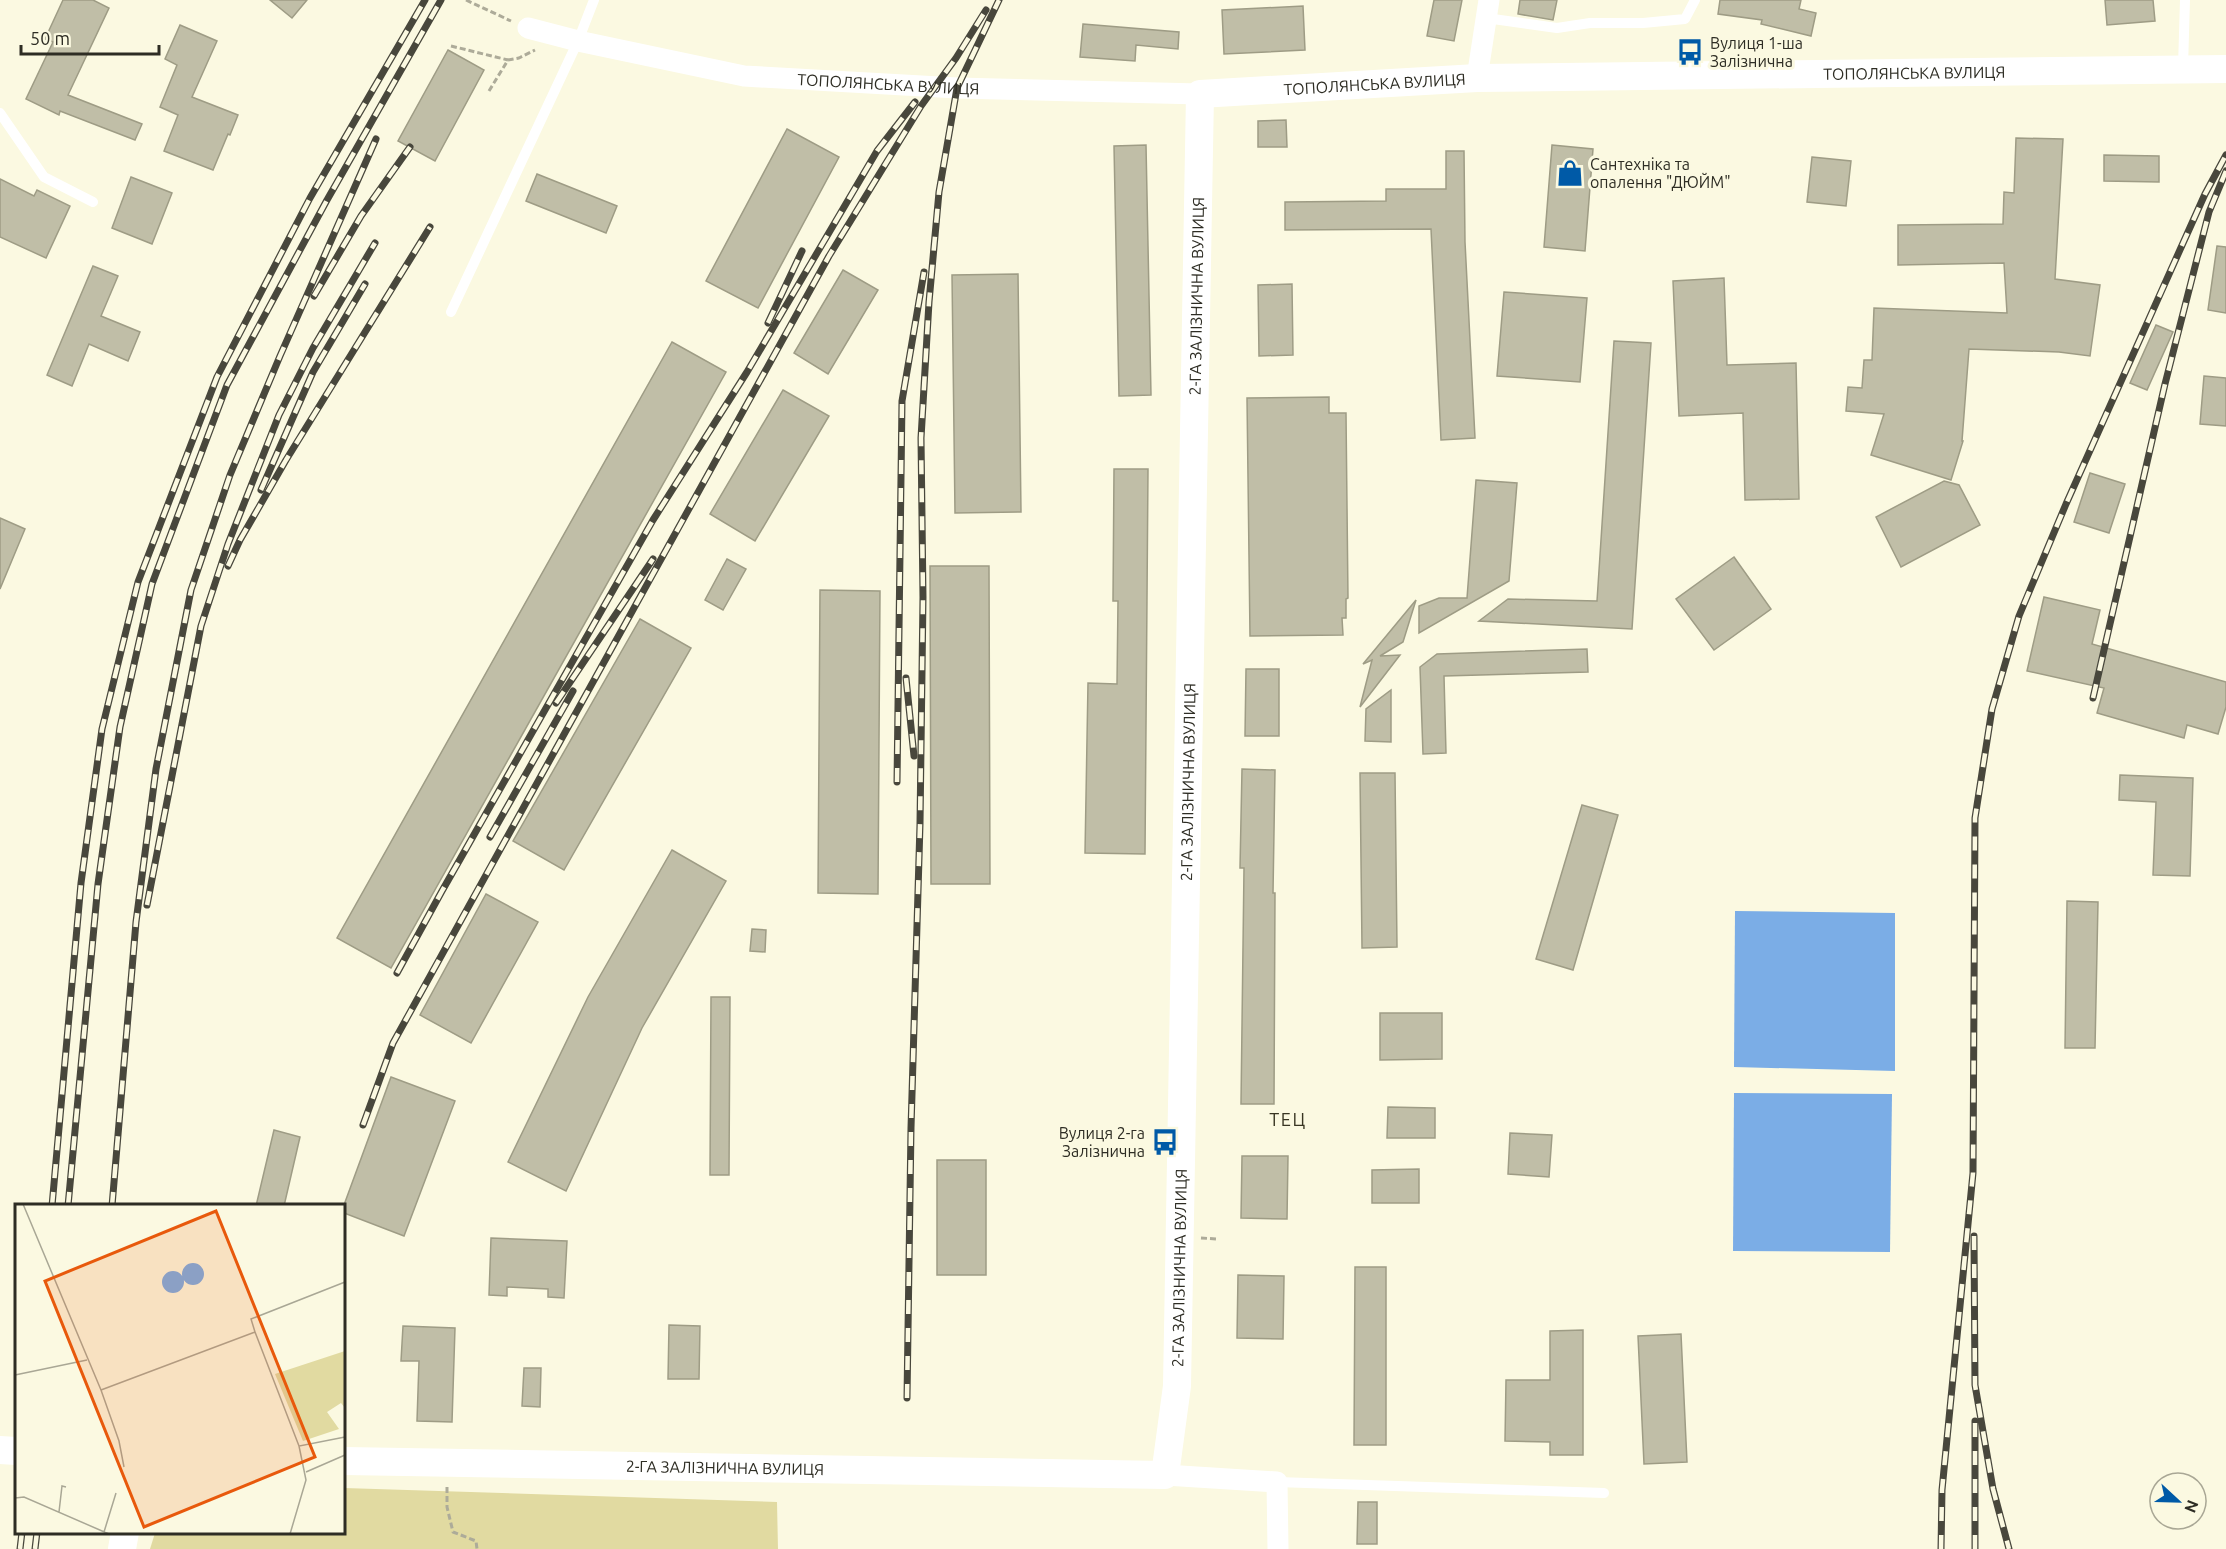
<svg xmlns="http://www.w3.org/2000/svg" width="2226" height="1549" font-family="Ubuntu,sans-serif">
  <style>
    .green { fill: #e1daa1 }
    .water { fill: #7bade6 }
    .building { fill: #c0bea7; stroke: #9e9c85; stroke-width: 1.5 }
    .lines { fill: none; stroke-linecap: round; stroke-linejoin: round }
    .path { stroke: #adab99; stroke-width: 3; stroke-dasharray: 6 3; stroke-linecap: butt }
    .lane { stroke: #fff; stroke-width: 10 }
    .street { stroke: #fff; stroke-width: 21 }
    .secondary { stroke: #fff; stroke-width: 28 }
    .rail-casing { stroke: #48473c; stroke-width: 7 }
    .rail { stroke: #fbf9e1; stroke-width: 4.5; stroke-dasharray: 14; stroke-linecap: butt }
    .labels { text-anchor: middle; stroke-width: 6; stroke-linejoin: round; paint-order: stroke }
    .poi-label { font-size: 16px; fill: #2e2d24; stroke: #fbf9e1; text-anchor: start }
    .street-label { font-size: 16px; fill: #2e2d24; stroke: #fbf9e1 }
    .neighbourhood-label { font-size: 18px; letter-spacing: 1.5px; fill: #383522; stroke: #fbf9e1 }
    .inset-road { fill: none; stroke: #a9a795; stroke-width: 1.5 }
    .view { fill: #e8590c; fill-opacity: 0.15; stroke: #e8590c; stroke-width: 3 }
    .inset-edge { fill: none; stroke: #2e2d24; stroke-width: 3 }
  </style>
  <rect width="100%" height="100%" fill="#fbf9e1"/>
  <!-- green -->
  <path class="green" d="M344,1488L777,1502L778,1549H150L155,1533L344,1532Z"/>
  <!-- water -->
  <g class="water">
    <path d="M1735,911L1895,913V1071L1734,1067Z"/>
    <path d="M1734,1093L1892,1094L1890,1252L1733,1251Z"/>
  </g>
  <!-- building -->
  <g class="building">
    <path d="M63,0H93L109,8L68,95L142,124L135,140L60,111L59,115L26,99L53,42L45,39Z"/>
    <path d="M270,0H307L292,18Z"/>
    <path d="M1434,0H1462L1454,41L1427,36Z"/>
    <path d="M1520,0H1557L1553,20L1518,14Z"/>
    <path d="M1720,0H1801L1799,9L1816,13L1811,36L1761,24L1762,20L1718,14Z"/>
    <path d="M2105,0H2153L2155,21L2107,25Z"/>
    <path d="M1303,6L1305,50L1224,54L1222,10Z"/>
    <path d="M1083,24L1179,32L1178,49L1136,45L1135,61L1080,57Z"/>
    <path d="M180,25L217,41L192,97L238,115L230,135L228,134L213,170L164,151L178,115L160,107L177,65L165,59Z"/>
    <path d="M448,50L484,70L435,161L398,141Z"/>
    <path d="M1286,120L1287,147H1258V121Z"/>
    <path d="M787,129L839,157L758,308L706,281Z"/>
    <path d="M2016,138L2063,139L2055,279L2100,285L2090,356L2059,352L1969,349L1962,441H1963L1951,480L1871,455L1884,414L1846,411L1848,387L1862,388L1864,360H1872L1874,308L2007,313L2004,263L1898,265V225L2003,224L2004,192L2014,193Z"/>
    <path d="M1146,145L1151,395L1119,396L1114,146Z"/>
    <path d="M1552,145L1593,149L1585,251L1544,247Z"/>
    <path d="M1446,151H1464L1465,242L1475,438L1441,440L1431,229L1285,230V202L1386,201V189H1446Z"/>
    <path d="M2104,155L2159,156V182L2104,181Z"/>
    <path d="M1812,157L1851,161L1846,206L1807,202Z"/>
    <path d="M537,174L617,206L606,233L526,201Z"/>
    <path d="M131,177L172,193L152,244L112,228Z"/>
    <path d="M0,179L34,196L37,190L70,206L46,258L0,237Z"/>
    <path d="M2217,246L2226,247V313L2208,310Z"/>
    <path d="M93,266L118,276L101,316L140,332L128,361L89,344L72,386L47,375Z"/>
    <path d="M843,270L878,290L828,374L794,353Z"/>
    <path d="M1018,274L1021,512L955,513L952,275Z"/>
    <path d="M1724,278L1727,365L1796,363L1799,499L1745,500L1743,413L1679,416L1673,281Z"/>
    <path d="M1292,284L1293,355L1259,356L1258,285Z"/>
    <path d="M1504,292L1587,298L1580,382L1497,376Z"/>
    <path d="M2156,325L2173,332L2147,390L2130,383Z"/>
    <path d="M1614,341L1651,343L1632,629L1479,621L1508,599L1597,601Z"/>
    <path d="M672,342L726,372L391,968L337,938Z"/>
    <path d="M2204,376L2226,378V426L2200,424Z"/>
    <path d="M783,390L829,416L755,541L710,514Z"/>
    <path d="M1329,397V413H1346L1348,598L1346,599V618H1342L1343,635L1250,636L1247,398Z"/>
    <path d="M1114,469H1148L1145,854L1085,853L1088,683L1117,684L1118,601H1113Z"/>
    <path d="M2090,473L2125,484L2109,533L2074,522Z"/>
    <path d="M1476,480L1517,483L1509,581L1419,633V606L1439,598H1467Z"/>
    <path d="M1944,481L1959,485L1980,525L1901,567L1876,517Z"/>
    <path d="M0,518L25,529L0,589Z"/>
    <path d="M1734,557L1771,609L1714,650L1676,599Z"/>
    <path d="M727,559L746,569L723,610L705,600Z"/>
    <path d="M930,566H989L990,884H931Z"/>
    <path d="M820,590L880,591L878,894L818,893Z"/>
    <path d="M2044,597L2100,610L2092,644L2226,682V707L2218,734L2187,725L2184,738L2097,713L2104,688L2027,671Z"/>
    <path d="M1416,600L1403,642L1380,656L1400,655L1360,707L1372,660L1363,664Z"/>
    <path d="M640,619L691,648L564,870L513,841Z"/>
    <path d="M1587,649L1588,672L1444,676L1446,753L1423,754L1420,667L1437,654Z"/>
    <path d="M1246,669H1279V736H1245Z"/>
    <path d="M1391,690V742L1365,741L1366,709Z"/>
    <path d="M1242,769L1275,770L1273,893H1275L1274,1104H1241L1244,868H1240Z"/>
    <path d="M1360,773H1395L1397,947L1362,948Z"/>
    <path d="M2120,775L2193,778L2190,876L2153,875L2156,802L2119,800Z"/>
    <path d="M1582,805L1618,815L1573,970L1536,959Z"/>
    <path d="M672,850L726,881L642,1028L566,1191L508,1162L588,997Z"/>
    <path d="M486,894L538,922L471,1043L420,1015Z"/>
    <path d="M2067,901L2098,902L2095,1048H2065Z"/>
    <path d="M752,929L766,930L765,952L750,951Z"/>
    <path d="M711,997H730L729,1175H710Z"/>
    <path d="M1380,1013H1442V1059L1380,1060Z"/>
    <path d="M391,1077L455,1101L404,1236L344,1213V1205Z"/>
    <path d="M1388,1107L1435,1108V1138H1387Z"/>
    <path d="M274,1130L300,1137L284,1206H256Z"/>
    <path d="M1510,1133L1552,1135L1549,1177L1508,1174Z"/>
    <path d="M1242,1156H1288L1287,1219L1241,1218Z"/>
    <rect x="937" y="1160" width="49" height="115"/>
    <path d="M1419,1169V1203H1372V1170Z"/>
    <path d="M491,1238L567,1241L564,1298L548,1297V1289L507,1287V1296L489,1295Z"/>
    <path d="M1355,1267H1386V1445H1354Z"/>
    <path d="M1238,1275L1284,1276L1283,1339L1237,1338Z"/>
    <path d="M669,1325L700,1326L699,1379H668Z"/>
    <path d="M403,1326L455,1328L452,1422L417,1421L419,1361H401Z"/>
    <path d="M1583,1330V1455H1550V1442L1505,1441L1506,1380H1550V1331Z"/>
    <path d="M1681,1334L1687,1462L1644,1464L1638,1336Z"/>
    <path d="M524,1368H541L540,1407L522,1406Z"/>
    <path d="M1358,1502H1377V1544H1357Z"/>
  </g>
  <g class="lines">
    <!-- path -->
    <g class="path">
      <path d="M466,0L511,21"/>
      <path d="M451,46L508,60"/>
      <path d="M489,91L508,60L519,58L535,50"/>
      <path d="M1201,1238L1217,1239"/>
      <path d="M447,1487V1507L453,1532L476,1541L477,1549"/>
    </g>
    <!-- lane -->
    <g class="lane">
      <path d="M1486,18L1557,28L1590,23H1643L1685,19L1695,0"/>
      <path d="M2183,67L2185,0"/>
      <path d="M0,113L44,177L93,202"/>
      <path d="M451,312L578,41L594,0"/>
      <path d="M1277,1482L1604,1493"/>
    </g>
    <!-- street -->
    <g class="street">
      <path id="s1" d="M528,28L578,41L744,76L957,88L1200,94"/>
      <path d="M1477,78L1489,0"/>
      <path d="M1165,1475L1277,1482L1278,1549"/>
    </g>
    <!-- secondary -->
    <g class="secondary">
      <path d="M0,1450L16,1451"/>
      <path id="s2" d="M344,1461L1165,1475L1177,1386L1200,94L1477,78L2226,69"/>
      <path d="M122,1549L125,1532"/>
    </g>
    <defs>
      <g id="rail">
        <path d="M314,296L361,216L410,147"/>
        <path d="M768,323L802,251"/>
        <path d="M261,490L313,372L365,284"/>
        <path d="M228,566L240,540L286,460L430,227"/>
        <path d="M906,678L914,756"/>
        <path d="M2093,698L2165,384L2209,212L2226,171"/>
        <path d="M556,703L653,559"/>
        <path d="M897,782L902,401L924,272"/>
        <path d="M490,837L573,691"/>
        <path d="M147,905L201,626L228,544L279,415L313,348L375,243"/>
        <path d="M397,973L442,891L653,520L747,372L877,151L915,102"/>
        <path d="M363,1125L393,1043L829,256L921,106L956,58L986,10"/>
        <path d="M52,1206L81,883L102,729L138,582L217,377L310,198L425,0"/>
        <path d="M68,1206L98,884L120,727L152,584L227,385L327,200L441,0"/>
        <path d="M112,1206L136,922L156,769L191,590L230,475L280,356L376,139"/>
        <path d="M1974,1236L1975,1385L1993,1489L2009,1549"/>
        <path d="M907,1398L911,1128L920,824L923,597L921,438L929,302L939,192L957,88L999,0"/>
        <path d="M20,1549L22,1532"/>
        <path d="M35,1549L37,1532"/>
        <path d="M1941,1549L1942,1490L1973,1173L1975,818L1992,709L2019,616L2066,504L2205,194L2226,155"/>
        <path d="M1975,1549V1421"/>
      </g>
    </defs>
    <!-- rail casing -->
    <use href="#rail" class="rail-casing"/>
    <!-- rail -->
    <use href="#rail" class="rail"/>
  </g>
  <!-- icons -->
  <defs>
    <symbol id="bus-bare" viewBox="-9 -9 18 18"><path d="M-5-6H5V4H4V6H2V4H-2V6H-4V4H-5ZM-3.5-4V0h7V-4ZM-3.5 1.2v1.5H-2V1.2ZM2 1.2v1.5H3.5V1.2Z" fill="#005aa7" stroke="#fbf9e1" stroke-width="2.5" paint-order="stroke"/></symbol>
    <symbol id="shop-bare" viewBox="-9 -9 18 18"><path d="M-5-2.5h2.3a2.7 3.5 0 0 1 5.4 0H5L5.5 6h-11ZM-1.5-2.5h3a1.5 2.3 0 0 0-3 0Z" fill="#005aa7" stroke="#fbf9e1" stroke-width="2.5" paint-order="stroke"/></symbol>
  </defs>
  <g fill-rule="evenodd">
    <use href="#bus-bare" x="1671" y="33" width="38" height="38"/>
    <use href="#shop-bare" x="1551" y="154" width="38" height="38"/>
    <use href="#bus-bare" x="1146" y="1123" width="38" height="38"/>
  </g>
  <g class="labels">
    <!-- poi labels -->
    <g class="poi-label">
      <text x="1710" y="49">Вулиця 1-ша<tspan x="1710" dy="18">Залізнична</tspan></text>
      <text x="1590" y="170">Сантехніка та<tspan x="1590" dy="18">опалення "ДЮЙМ"</tspan></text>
      <text x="1145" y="1139" text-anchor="end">Вулиця 2-га<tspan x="1145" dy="18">Залізнична</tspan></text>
    </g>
    <!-- street labels -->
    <g class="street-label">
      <text dy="6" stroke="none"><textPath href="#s2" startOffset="2918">ТОПОЛЯНСЬКА ВУЛИЦЯ</textPath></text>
      <text dy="6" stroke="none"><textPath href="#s1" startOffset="366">ТОПОЛЯНСЬКА ВУЛИЦЯ</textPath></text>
      <text dy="6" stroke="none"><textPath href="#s2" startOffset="2378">ТОПОЛЯНСЬКА ВУЛИЦЯ</textPath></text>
      <text dy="6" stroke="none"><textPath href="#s2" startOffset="2001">2-ГА ЗАЛІЗНИЧНА ВУЛИЦЯ</textPath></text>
      <text dy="6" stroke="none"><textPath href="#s2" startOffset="1515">2-ГА ЗАЛІЗНИЧНА ВУЛИЦЯ</textPath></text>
      <text dy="6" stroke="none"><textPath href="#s2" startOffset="1029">2-ГА ЗАЛІЗНИЧНА ВУЛИЦЯ</textPath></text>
      <text dy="6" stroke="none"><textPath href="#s2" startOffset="381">2-ГА ЗАЛІЗНИЧНА ВУЛИЦЯ</textPath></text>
    </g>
    <!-- neighbourhood labels -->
    <g class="neighbourhood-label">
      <text x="1288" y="1126">ТЕЦ</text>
    </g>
  </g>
  <!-- overview -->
  <g transform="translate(15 1204)">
    <rect width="330" height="330" fill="#fbf9e1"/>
    <path d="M330,147V204L326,199L312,208L324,225L288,237L260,170Z" fill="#e1daa1"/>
    <path d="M167 70a11 11 0 1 1 22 0a11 11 0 1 1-22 0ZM147 78a11 11 0 1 1 22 0a11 11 0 1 1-22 0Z" fill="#7bade6"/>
    <path class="inset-road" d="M8,0L86,186L104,237L109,263M240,128L236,115L330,78M0,171L72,156M86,186L240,128L284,242M291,268L330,251M0,294L9,293L94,330M44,308L47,282L51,283M89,328L101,289M275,330L291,276L284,242L330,233"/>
    <path class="view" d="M201,7L300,253L129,323L30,77Z"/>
    <rect width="330" height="330" class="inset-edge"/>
  </g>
  <!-- north arrow -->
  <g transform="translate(2178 1501) rotate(112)"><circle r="28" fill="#fbf9e1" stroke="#a9a795" stroke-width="1.5"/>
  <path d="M0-4.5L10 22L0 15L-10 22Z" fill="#005aa7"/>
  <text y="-9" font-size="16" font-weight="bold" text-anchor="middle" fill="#2e2d24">N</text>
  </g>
  <!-- scale -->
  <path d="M21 45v9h138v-9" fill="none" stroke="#2e2d24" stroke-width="3"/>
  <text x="30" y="45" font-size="18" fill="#2e2d24" stroke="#fbf9e1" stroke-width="4.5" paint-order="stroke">50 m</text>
</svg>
